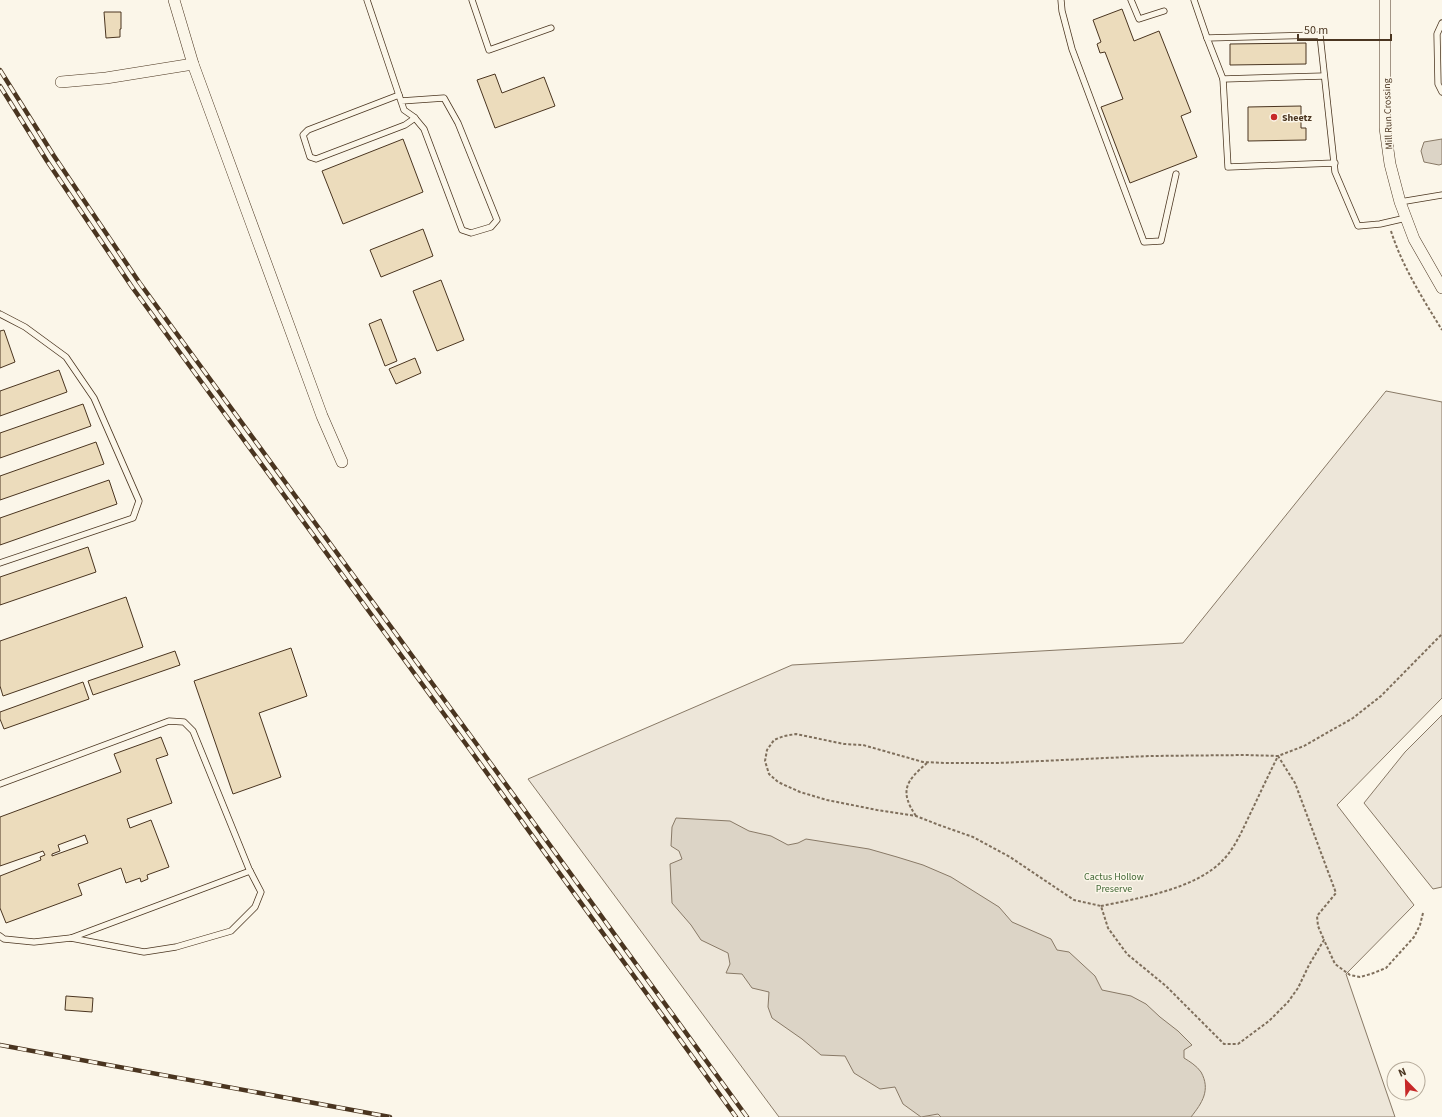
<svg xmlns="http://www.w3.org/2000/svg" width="1442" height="1117" font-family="'Source Sans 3',sans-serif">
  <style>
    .green { fill: #ede6d9; stroke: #887966 }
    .water { fill: #dcd4c6; stroke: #887966 }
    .building { fill: #ecdcbc; stroke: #4a3520; fill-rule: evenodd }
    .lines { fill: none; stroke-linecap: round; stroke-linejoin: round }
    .lane-casing { stroke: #4a3520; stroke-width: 7 }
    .street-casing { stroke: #4a3520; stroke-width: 12 }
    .path { stroke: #7f6f5c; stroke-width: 2; stroke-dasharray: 3 2; stroke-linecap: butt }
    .lane { stroke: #fbf6e9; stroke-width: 5.5 }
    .street { stroke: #fbf6e9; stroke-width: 11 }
    .rail-casing { stroke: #4a3520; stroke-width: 4.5 }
    .rail { stroke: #fbf6e9; stroke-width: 3; stroke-dasharray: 9; stroke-linecap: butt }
    .poi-dot { fill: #c62828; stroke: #fbf6e9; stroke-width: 1.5 }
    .labels { text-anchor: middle; stroke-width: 3; stroke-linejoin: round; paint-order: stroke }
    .street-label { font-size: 10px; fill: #4a3520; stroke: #fbf6e9 }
    .poi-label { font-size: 10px; font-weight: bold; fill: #4a3520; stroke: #fbf6e9; text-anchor: start }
    .park-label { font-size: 10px; fill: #436837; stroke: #fbf6e9 }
  </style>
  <rect width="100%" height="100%" fill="#fbf6e9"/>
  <!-- green -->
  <g class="green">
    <path d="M1386,391L1442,402V698L1337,805L1414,905L1346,974L1395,1117H779L528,779L792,665L1183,643Z"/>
    <path d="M1442,715V887L1433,889L1364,803L1405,752Z"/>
  </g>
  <!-- water -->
  <g class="water">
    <path d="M1442,139V164L1439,165L1424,162L1421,151L1424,142Z"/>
    <path d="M676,818L730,821L749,831L771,836L788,845L798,843L806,839L869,849L897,857L923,865L951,877L999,907L1012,922L1051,939L1057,950L1069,952L1095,976L1102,990L1131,996L1146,1004L1160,1017L1178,1031L1192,1045L1184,1050V1058C1189,1061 1197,1066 1201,1072C1211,1090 1202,1103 1191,1117H941L938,1114L921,1117L903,1104L895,1087L880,1089L854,1073L845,1056L821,1055L802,1039L772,1018L768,1007L769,992L752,988L742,974L726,973L730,964L728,953L701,940L691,925L672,903L670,864L682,859L679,851L671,846L672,827Z"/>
  </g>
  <!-- building -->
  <g class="building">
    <path d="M1122,9L1134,41L1159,31L1191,112L1181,116L1197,157L1130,183L1101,107L1123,99L1105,52L1100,53L1097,44L1101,42L1093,20Z"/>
    <path d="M104,12H121V29H120V37L106,38Z"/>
    <path d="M1306,43V64L1230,65V44Z"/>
    <path d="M495,74L502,93L544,77L555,106L495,128L477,80Z"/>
    <path d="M1301,106V128H1306V140L1248,141V107Z"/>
    <path d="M403,139L423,192L343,224L322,171Z"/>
    <path d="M423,229L433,256L381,277L370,250Z"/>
    <path d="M441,280L464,340L437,351L413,291Z"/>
    <path d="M381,319L397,361L385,366L369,324Z"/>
    <path d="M4,330L15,362L0,368V331Z"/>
    <path d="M415,358L421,373L396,384L389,369Z"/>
    <path d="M59,370L67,392L0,416V391Z"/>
    <path d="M83,404L91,426L0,458V433Z"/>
    <path d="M96,442L104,464L0,500V476Z"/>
    <path d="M109,480L117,504L0,545V518Z"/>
    <path d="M88,547L96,572L0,605V577Z"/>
    <path d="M126,597L143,647L3,696L0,686V641Z"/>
    <path d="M291,648L307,696L259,713L281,777L233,794L194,681Z"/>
    <path d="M175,651L180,665L93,695L88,681Z"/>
    <path d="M83,682L89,699L4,729L0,719V712Z"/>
    <path d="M161,737L168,755L156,759L172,803L127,819L130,828L151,820L169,867L147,875L148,879L141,882L140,878L126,883L121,868L78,884L82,895L6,923L0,908V876L41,860L40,857L45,855L43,851L0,866V817L121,772L114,754ZM85,835L88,843L52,856V854L60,851L58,845Z"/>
    <path d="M66,996L93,998L92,1012L65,1010Z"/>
  </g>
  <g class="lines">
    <defs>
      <g id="lane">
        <path d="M367,0L404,110L414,117L424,129L462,230L471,233L491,227L497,220L458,123L444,98L401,101"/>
        <path d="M472,0L489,50L551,28"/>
        <path d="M1061,0L1062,11L1072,49L1144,242L1161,241L1176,174"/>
        <path d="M1131,0L1139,19L1164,11"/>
        <path d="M1194,0L1207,38"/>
        <path d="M1442,23L1437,34L1438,84L1442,92"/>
        <path d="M1223,79L1324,76"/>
        <path d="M399,95L308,130L303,135L310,157L316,159L405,125L415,118"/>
        <path d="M1335,163L1228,167L1223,79L1207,38L1320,35L1335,172L1358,226L1380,224L1406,218"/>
        <path d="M1400,202L1442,195"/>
        <path d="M0,314L25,327L66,357L94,398L139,501L133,518L0,563"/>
        <path d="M0,784L169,721L184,722L193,731L249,869L261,892L255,907L231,931L176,947L144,952L71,938"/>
        <path d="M0,936L4,939L34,942L71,938L250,871"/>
      </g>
      <g id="street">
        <path d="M174,0L193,64L322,416L342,462"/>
        <path d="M1385,0V128L1390,164L1400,202L1414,239L1442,288"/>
        <path d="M61,82L106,78L193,64"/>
      </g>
    </defs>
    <!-- lane casing -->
    <use href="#lane" class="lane-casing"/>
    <!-- street casing -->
    <use href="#street" class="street-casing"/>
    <!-- path -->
    <g class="path">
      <path d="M1391,231C1402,266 1423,299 1442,330"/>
      <path d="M916,816C899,791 906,781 927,763"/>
      <path d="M1101,906C1139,898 1197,889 1224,859C1237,845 1244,826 1253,808C1261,791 1269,774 1278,756L1295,783L1336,893L1317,916L1318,926L1324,940"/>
      <path d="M1423,913L1420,925L1414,937L1386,968L1371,974L1360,977L1350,975L1335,964L1324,940L1309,965L1298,988L1288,1002L1269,1021L1238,1044H1224L1166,986L1127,954L1108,928L1101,906L1074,900L1010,857L973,837L939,825L916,816L877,810L827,800L800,792L778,782L769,774L765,761L767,750L774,740L784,736L796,734L844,744L863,745L923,762L945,763H998L1149,756L1246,755L1278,756L1304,746L1353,718L1381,696L1442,634"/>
    </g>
    <!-- lane -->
    <use href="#lane" class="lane"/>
    <!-- street -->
    <use href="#street" class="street"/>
    <defs>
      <g id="rail">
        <path d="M0,70L54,156L139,282L478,746L747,1117"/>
        <path d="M0,86L47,161L132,287L471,751L736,1117"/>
        <path d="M0,1045L390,1117"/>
      </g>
    </defs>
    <!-- rail casing -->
    <use href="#rail" class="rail-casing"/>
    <!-- rail -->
    <use href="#rail" class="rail"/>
  </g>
  <!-- markers -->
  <circle class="poi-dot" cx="1274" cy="117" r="4"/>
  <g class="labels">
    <!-- street labels -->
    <g class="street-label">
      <text transform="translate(1387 114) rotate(-92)" y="4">Mill Run Crossing</text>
    </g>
    <!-- poi labels -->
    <g class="poi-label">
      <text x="1282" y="121">Sheetz</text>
    </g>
    <!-- park labels -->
    <g class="park-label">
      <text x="1114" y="880">Cactus Hollow<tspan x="1114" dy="12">Preserve</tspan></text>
    </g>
  </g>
  <!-- north arrow -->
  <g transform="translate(1406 1081) rotate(337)"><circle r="19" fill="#fbf6e9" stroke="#b4a999"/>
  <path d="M0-3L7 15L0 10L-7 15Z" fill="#c62828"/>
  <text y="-6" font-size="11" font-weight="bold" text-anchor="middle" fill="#4a3520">N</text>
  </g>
  <!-- scale -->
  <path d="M1298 34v6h93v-6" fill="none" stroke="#4a3520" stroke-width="2"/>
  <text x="1304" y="34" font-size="12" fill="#4a3520" stroke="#fbf6e9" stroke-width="3" paint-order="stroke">50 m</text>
</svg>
